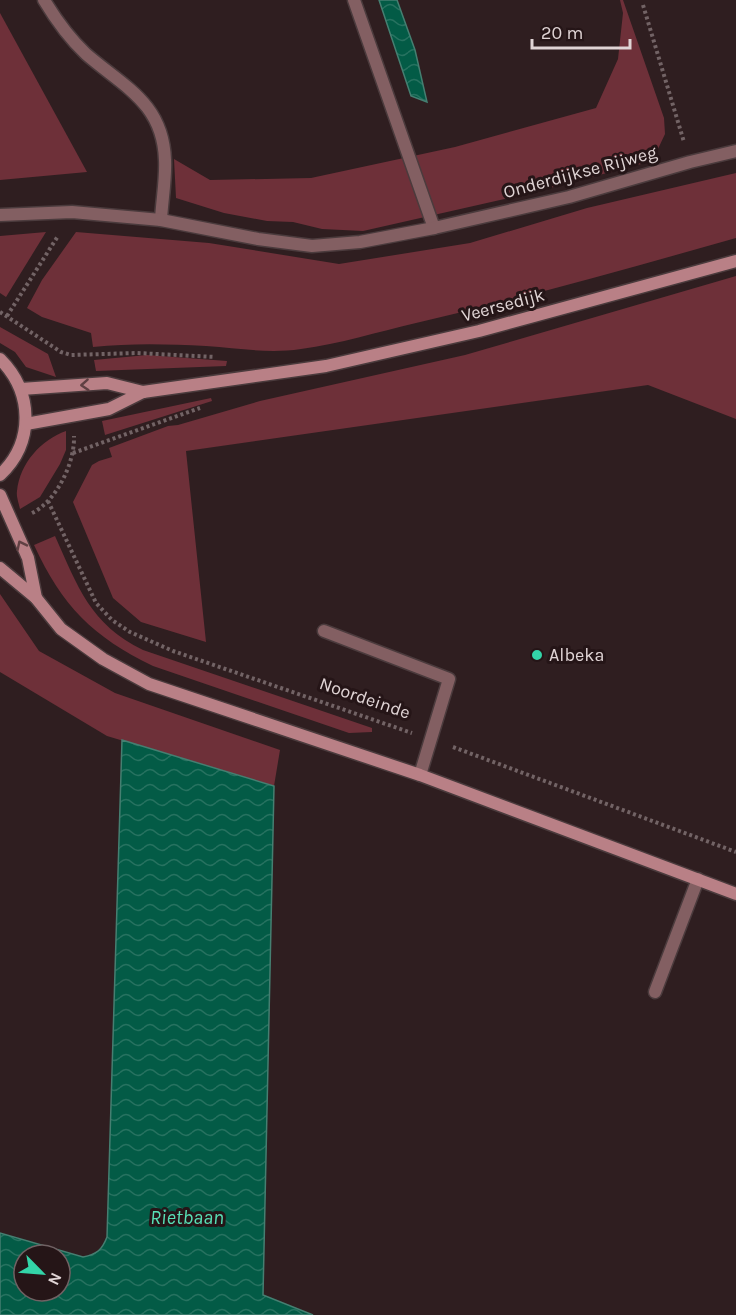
<svg xmlns="http://www.w3.org/2000/svg" width="736" height="1315" font-family="Karla,sans-serif">
  <style>
    .grass { fill: #6e3039 }
    .water { fill: url(#water-waves); stroke: #457f71; stroke-width: 1.5; fill-rule: evenodd }
    .lines { fill: none; stroke-linecap: round; stroke-linejoin: round }
    .lane-casing { stroke: #4b3b3d; stroke-width: 15 }
    .street-casing { stroke: #4b3b3d; stroke-width: 15 }
    .secondary-casing { stroke: #4b3b3d; stroke-width: 15 }
    .path { stroke: #726365; stroke-width: 4; stroke-dasharray: 3 3; stroke-linecap: butt }
    .lane { stroke: #835f62; stroke-width: 12 }
    .street { stroke: #835f62; stroke-width: 12 }
    .secondary { stroke: #b98086; stroke-width: 12 }
    .oneway { stroke: #604043 }
    .poi-dot { fill: #33d4a8; stroke: #251517; stroke-width: 2 }
    .labels { text-anchor: middle; stroke-width: 6; stroke-linejoin: round; paint-order: stroke }
    .street-label { font-size: 18px; fill: #e0d4d5; stroke: #251517 }
    .poi-label { font-size: 18px; fill: #e0d4d5; stroke: #251517; text-anchor: start }
    .water-label { font-size: 20px; font-style: italic; fill: #58e0b6; stroke: #251517 }
  </style>
  <defs>
    <pattern id="water-waves" width="16" height="10" patternUnits="userSpaceOnUse" patternTransform="scale(1.5)"><rect width="16" height="10" fill="#035b46"/><path d="M0 5q4-4 8 0t8 0" fill="none" stroke="#277260"/></pattern>
  </defs>
  <rect width="100%" height="100%" fill="#2f1e20"/>
  <!-- grass -->
  <g class="grass">
    <path d="M620,0H623L664,118L665,134L657,151L641,164L527,194L363,231L322,229L293,222L267,221L224,213L176,198L174,159L210,180L311,178L455,147L596,108L618,59L623,13Z"/>
    <path d="M0,13L87,172L0,180Z"/>
    <path d="M736,173V238C630,268 524,298 416,323C377,332 340,344 301,349C267,354 240,348 206,346C168,344 131,343 93,347L91,333L42,317L27,308L42,280L76,232L209,243L339,264L470,243L587,208Z"/>
    <path d="M46,232L6,297L0,293V236Z"/>
    <path d="M736,276V419L648,385L186,451L206,642L141,622L113,598L73,502L92,465L99,461L112,457L109,448L168,426L178,425L260,401L465,355Z"/>
    <path d="M0,327L48,354L56,377L26,367L15,352L0,343Z"/>
    <path d="M147,355L227,361L226,366L96,371L94,360Z"/>
    <path d="M211,398L212,401L105,435L102,421Z"/>
    <path d="M66,431V450L60,464L40,497L20,509C19,504 16,496 17,491C20,463 41,440 66,431Z"/>
    <path d="M55,536C78,587 90,624 143,650L372,728V732L349,733L153,666C93,637 62,606 34,545Z"/>
    <path d="M0,594L39,651L115,693L280,750L274,786L107,736L0,672Z"/>
  </g>
  <!-- water -->
  <g class="water">
    <path d="M379,0H397L415,50L427,102L411,96Z"/>
    <path d="M122,740L274,786L263,1295L313,1315H0V1233L83,1257C97,1254 102,1250 107,1237ZM24,1255H60V1291H24Z"/>
  </g>
  <g class="lines">
    <defs>
      <g id="lane">
        <path d="M44,0C56,20 69,38 86,54C124,87 163,103 165,160C166,179 162,200 161,220"/>
        <path d="M354,0L434,228"/>
        <path d="M324,631L449,679L420,775"/>
      </g>
      <g id="street">
        <path d="M0,215L72,212L161,220L258,239L312,246L360,242L434,228L569,197L690,162L736,151"/>
        <path d="M655,992L698,879"/>
      </g>
      <g id="secondary">
        <path d="M0,359C33,392 35,442 0,475"/>
        <path d="M21,389L107,383L143,392"/>
        <path d="M26,424L109,409L143,392L326,366L479,331L736,261"/>
        <path d="M0,495L28,558L36,598"/>
        <path d="M0,568L36,598L61,629L103,659L149,684L420,775L736,894"/>
      </g>
    </defs>
    <!-- lane casing -->
    <use href="#lane" class="lane-casing"/>
    <!-- street casing -->
    <use href="#street" class="street-casing"/>
    <!-- secondary casing -->
    <use href="#secondary" class="secondary-casing"/>
    <!-- path -->
    <g class="path">
      <path d="M643,5L684,142"/>
      <path d="M0,312L61,352L71,355L137,353L215,357"/>
      <path d="M7,316L58,236"/>
      <path d="M73,453L200,408"/>
      <path d="M48,501L96,603L112,620L130,632L173,651L412,733"/>
      <path d="M32,513C57,501 75,462 74,436"/>
      <path d="M453,747L736,852"/>
    </g>
    <!-- lane -->
    <use href="#lane" class="lane"/>
    <!-- street -->
    <use href="#street" class="street"/>
    <!-- secondary -->
    <use href="#secondary" class="secondary"/>
  </g>
  <!-- one-way arrows -->
  <defs><path id="oneway-chevron" d="M-2-3.5L2.5 0L-2 3.5" fill="none" stroke-width="1.6" stroke-linecap="round" stroke-linejoin="round" transform="scale(1.5)"/></defs>
  <g class="oneway">
    <use href="#oneway-chevron" transform="translate(85 385) rotate(176)"/>
    <use href="#oneway-chevron" transform="translate(21 545) rotate(-116)"/>
  </g>
  <!-- markers -->
  <circle class="poi-dot" cx="537" cy="655" r="6"/>
  <g class="labels">
    <!-- street labels -->
    <g class="street-label">
      <text transform="translate(580 172) rotate(-15)" y="6">Onderdijkse Rijweg</text>
      <text transform="translate(503 305) rotate(-15)" y="6">Veersedijk</text>
      <text transform="translate(365 698) rotate(19)" y="6">Noordeinde</text>
    </g>
    <!-- poi labels -->
    <g class="poi-label">
      <text x="549" y="661">Albeka</text>
    </g>
    <!-- water labels -->
    <g class="water-label">
      <text x="187" y="1224">Rietbaan</text>
    </g>
  </g>
  <!-- north arrow -->
  <g transform="translate(42 1273) rotate(115)"><circle r="28" fill="#251517" stroke="#706163" stroke-width="1.5"/>
  <path d="M0-4.5L10 22L0 15L-10 22Z" fill="#33d4a8"/>
  <text y="-9" font-size="16" font-weight="bold" text-anchor="middle" fill="#e0d4d5">N</text>
  </g>
  <!-- scale -->
  <path d="M532 39v9h98v-9" fill="none" stroke="#e0d4d5" stroke-width="3"/>
  <text x="541" y="39" font-size="18" fill="#e0d4d5" stroke="#251517" stroke-width="4.5" paint-order="stroke">20 m</text>
</svg>
